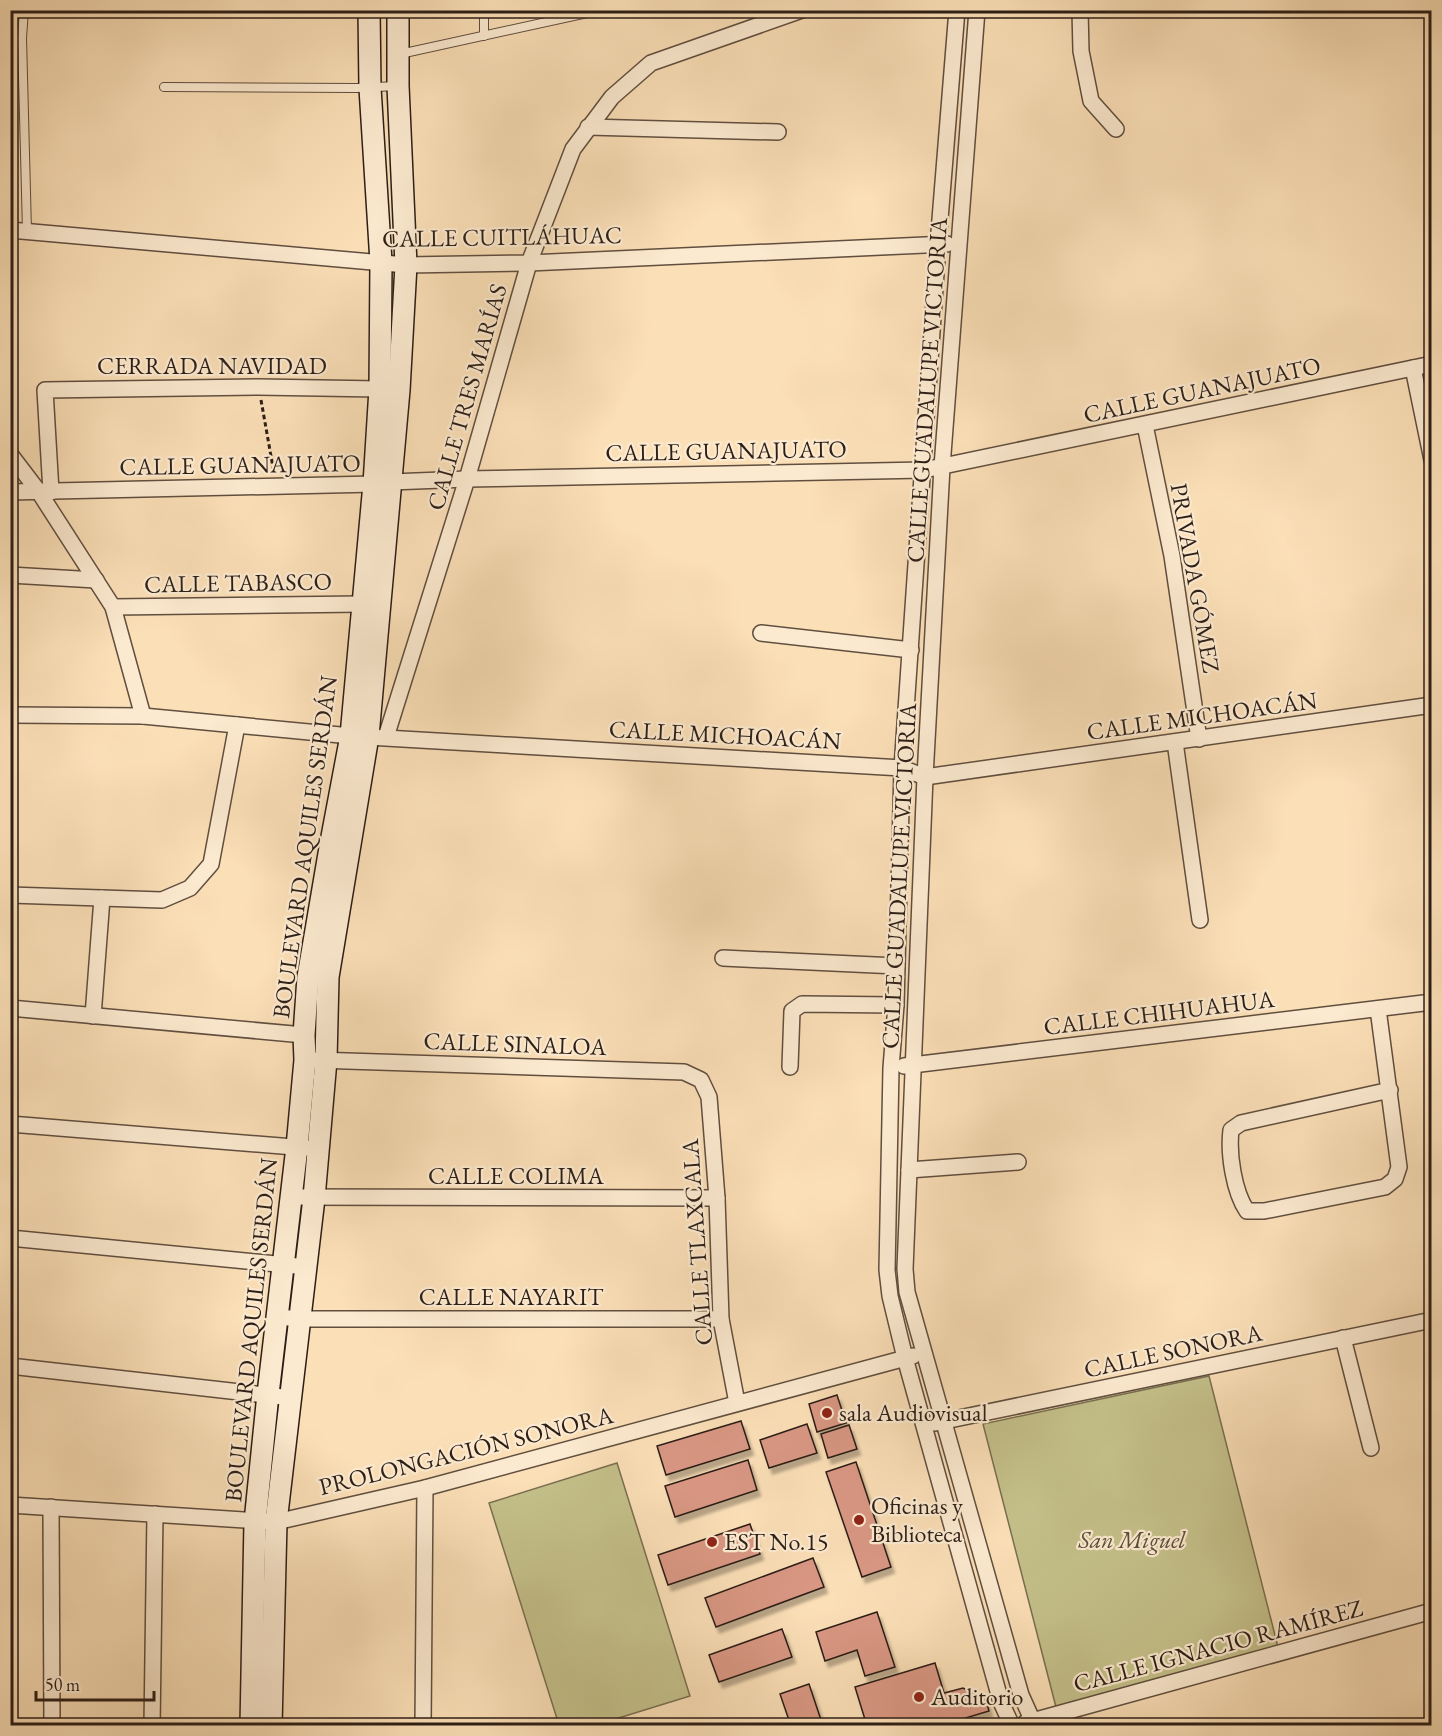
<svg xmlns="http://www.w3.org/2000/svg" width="1442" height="1736" font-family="'EB Garamond',serif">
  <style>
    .green { fill: #c4c08a; stroke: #786f50; stroke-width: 1.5 }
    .building { fill: #d99783; stroke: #2c1e17; stroke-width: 1.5; filter: url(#shadow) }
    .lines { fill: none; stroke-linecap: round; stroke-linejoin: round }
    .lane-casing { stroke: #604e3f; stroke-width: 10 }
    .street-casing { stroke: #604e3f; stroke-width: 18 }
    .secondary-casing { stroke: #2c1e17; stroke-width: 24 }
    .path { stroke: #2c1e17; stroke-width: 3; stroke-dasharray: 4.5 3; stroke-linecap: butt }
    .lane { stroke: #fcead0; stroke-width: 8 }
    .street { stroke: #fcead0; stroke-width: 15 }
    .secondary { stroke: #fcead0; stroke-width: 21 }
    .poi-dot { fill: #8f2418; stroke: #fcead0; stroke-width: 2 }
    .labels { text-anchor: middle; stroke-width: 4.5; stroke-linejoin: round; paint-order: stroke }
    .street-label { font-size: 24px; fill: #2c1e17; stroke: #fcead0 }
    .poi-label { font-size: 24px; fill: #2c1e17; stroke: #fcead0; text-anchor: start }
    .park-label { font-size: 24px; font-style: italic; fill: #5a4f3a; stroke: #fcead0 }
  </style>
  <defs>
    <filter id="shadow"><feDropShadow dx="3.5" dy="6" stdDeviation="1.5" flood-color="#0004"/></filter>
  </defs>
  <rect width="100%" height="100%" fill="#fbdfb7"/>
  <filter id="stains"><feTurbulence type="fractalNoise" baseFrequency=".00333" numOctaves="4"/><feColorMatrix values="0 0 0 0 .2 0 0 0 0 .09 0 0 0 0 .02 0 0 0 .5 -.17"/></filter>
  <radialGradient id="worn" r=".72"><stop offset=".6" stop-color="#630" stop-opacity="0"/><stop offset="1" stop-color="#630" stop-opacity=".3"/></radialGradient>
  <!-- green -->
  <g class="green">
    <path d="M1209,1376L1278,1647L1057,1711L983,1424Z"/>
    <path d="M617,1463L690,1696L596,1725H559L489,1503Z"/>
  </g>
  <!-- building -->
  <g class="building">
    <path d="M837,1395L846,1423L817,1432L809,1404Z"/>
    <path d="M741,1421L750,1449L666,1475L657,1446Z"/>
    <path d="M807,1424L817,1453L769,1468L760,1440Z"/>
    <path d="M849,1425L857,1449L828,1458L821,1434Z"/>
    <path d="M748,1460L757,1490L675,1517L665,1486Z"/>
    <path d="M856,1462L891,1567L862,1577L826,1472Z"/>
    <path d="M750,1524L760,1554L668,1585L658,1555Z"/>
    <path d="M813,1558L824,1587L716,1627L705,1598Z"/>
    <path d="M877,1612L895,1667L865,1676L857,1650L825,1661L816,1632Z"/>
    <path d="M782,1629L792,1657L719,1682L709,1655Z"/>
    <path d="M935,1663L944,1693L963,1688L986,1700L989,1711L939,1726H867L855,1687Z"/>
    <path d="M809,1684L823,1726H791L780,1694Z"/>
  </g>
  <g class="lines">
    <defs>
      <g id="lane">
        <path d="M24,10L22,38L27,231"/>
        <path d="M484,36V10"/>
        <path d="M400,54L601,10"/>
        <path d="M164,87L357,88L396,86"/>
      </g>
      <g id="street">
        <path d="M957,10L938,244L902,768L896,1005L891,1068L887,1270L890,1296L905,1358L1001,1702L1012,1726"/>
        <path d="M977,10L942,467L925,777L905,1269L907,1292L1021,1695L1035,1726"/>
        <path d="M1080,10L1081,51L1091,101L1116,129"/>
        <path d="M588,127L778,132"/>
        <path d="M10,230L406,265L529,263L947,244"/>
        <path d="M1413,368L1432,460"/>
        <path d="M1145,425L1172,556L1199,739"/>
        <path d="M10,454L39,492L113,607L143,716"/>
        <path d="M10,492L374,484L391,482L467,479L924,470L1432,364"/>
        <path d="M51,492L45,390L258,387L380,389"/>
        <path d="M10,575L96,580"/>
        <path d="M113,607L363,604"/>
        <path d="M761,633L911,650"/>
        <path d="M10,715L143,716L351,736L902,768L925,777L1432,705"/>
        <path d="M386,737L467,479L529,263L573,149L612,97L651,63L802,10"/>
        <path d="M1175,742L1200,920"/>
        <path d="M10,895L162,900L190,888L211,864L237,725"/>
        <path d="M723,958L897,966"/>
        <path d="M10,1008L304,1035"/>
        <path d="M1378,1009L1399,1167L1395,1179L1385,1187L1264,1211H1247C1234,1192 1228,1154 1231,1130L1241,1123L1390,1090"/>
        <path d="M93,1016L102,898"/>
        <path d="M316,1060L684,1072L701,1080L709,1097L717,1198L721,1319L737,1403"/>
        <path d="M904,1066L1432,1002"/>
        <path d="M790,1067L792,1011L802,1004L896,1005"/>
        <path d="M10,1124L306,1148"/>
        <path d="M909,1170L1018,1162"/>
        <path d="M291,1197L717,1198"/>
        <path d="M10,1238L307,1267"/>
        <path d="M277,1317L302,1319H721"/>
        <path d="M1343,1338L1371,1448"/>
        <path d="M10,1366L292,1398"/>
        <path d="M935,1423L1432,1320"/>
        <path d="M10,1505L276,1522L425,1488L913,1356"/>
        <path d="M51,1507L52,1726"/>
        <path d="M1025,1723L1432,1611"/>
        <path d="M152,1726L155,1514"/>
        <path d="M423,1726L425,1488"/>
      </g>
      <g id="secondary">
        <path d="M251,1726L255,1522L268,1394L297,1147L305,1060L304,1035L308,977L331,842L351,736L374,484L380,389L381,262L370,88L369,10"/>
        <path d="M271,1726L276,1522L314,1198L326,1060L328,977L368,736L399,390L406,265L398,86V10"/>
      </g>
    </defs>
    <!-- lane casing -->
    <use href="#lane" class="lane-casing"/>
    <!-- street casing -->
    <use href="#street" class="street-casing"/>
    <!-- secondary casing -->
    <use href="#secondary" class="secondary-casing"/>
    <!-- path -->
    <path class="path" d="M261,400L274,473"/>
    <!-- lane -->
    <use href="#lane" class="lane"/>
    <!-- street -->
    <use href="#street" class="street"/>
    <!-- secondary -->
    <use href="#secondary" class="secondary"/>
  </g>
  <!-- markers -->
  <g class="poi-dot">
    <circle cx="827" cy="1413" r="6"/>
    <circle cx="859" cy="1520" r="6"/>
    <circle cx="712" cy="1542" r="6"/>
    <circle cx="919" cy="1697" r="6"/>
  </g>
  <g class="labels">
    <!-- street labels -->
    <g class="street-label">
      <text transform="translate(502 237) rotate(-1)" y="8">CALLE CUITLÁHUAC</text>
      <text x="212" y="374">CERRADA NAVIDAD</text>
      <text transform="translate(927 390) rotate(-86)" y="8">CALLE GUADALUPE VICTORIA</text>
      <text transform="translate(1202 390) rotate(-12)" y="8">CALLE GUANAJUATO</text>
      <text transform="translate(467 397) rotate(-74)" y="8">CALLE TRES MARÍAS</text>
      <text transform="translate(726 451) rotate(-1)" y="8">CALLE GUANAJUATO</text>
      <text transform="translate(240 465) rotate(-1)" y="8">CALLE GUANAJUATO</text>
      <text transform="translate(1195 578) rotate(80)" y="8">PRIVADA GÓMEZ</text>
      <text transform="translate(238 583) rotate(-1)" y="8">CALLE TABASCO</text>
      <text transform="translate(1202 716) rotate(-8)" y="8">CALLE MICHOACÁN</text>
      <text transform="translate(725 735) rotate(3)" y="8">CALLE MICHOACÁN</text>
      <text transform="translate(305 847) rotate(-82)" y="8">BOULEVARD AQUILES SERDÁN</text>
      <text transform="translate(899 876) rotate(-87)" y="8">CALLE GUADALUPE VICTORIA</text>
      <text transform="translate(1159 1013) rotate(-7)" y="8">CALLE CHIHUAHUA</text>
      <text transform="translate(515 1044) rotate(2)" y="8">CALLE SINALOA</text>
      <text x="516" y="1184">CALLE COLIMA</text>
      <text transform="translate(697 1242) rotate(-94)" y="8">CALLE TLAXCALA</text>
      <text x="511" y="1305">CALLE NAYARIT</text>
      <text transform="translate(251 1330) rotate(-84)" y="8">BOULEVARD AQUILES SERDÁN</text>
      <text transform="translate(1173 1351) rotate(-12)" y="8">CALLE SONORA</text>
      <text transform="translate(466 1451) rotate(-14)" y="8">PROLONGACIÓN SONORA</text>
      <text transform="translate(1218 1646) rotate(-15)" y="8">CALLE IGNACIO RAMÍREZ</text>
    </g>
    <!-- poi labels -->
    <g class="poi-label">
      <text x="839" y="1421">sala Audiovisual</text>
      <text x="871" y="1514">Oficinas y<tspan x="871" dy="28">Biblioteca</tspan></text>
      <text x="724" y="1550">EST No.15</text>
      <text x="931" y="1705">Auditorio</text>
    </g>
    <!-- park labels -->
    <g class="park-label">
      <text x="1132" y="1548">San Miguel</text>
    </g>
  </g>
  <!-- margin -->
  <rect width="1442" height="1736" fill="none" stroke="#fbdfb7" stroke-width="36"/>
  <rect x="12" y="12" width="1418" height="1712" fill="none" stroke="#2c1e17" stroke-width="3"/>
  <rect x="18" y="18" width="1406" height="1700" fill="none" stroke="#2c1e17" stroke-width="1.5"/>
  <!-- scale -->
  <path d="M36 1691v9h118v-9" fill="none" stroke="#2c1e17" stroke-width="3"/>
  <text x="45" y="1691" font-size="18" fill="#2c1e17" stroke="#fcead0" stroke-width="4.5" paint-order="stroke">50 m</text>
  <rect width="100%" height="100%" filter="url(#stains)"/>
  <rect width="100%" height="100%" fill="url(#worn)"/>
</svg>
